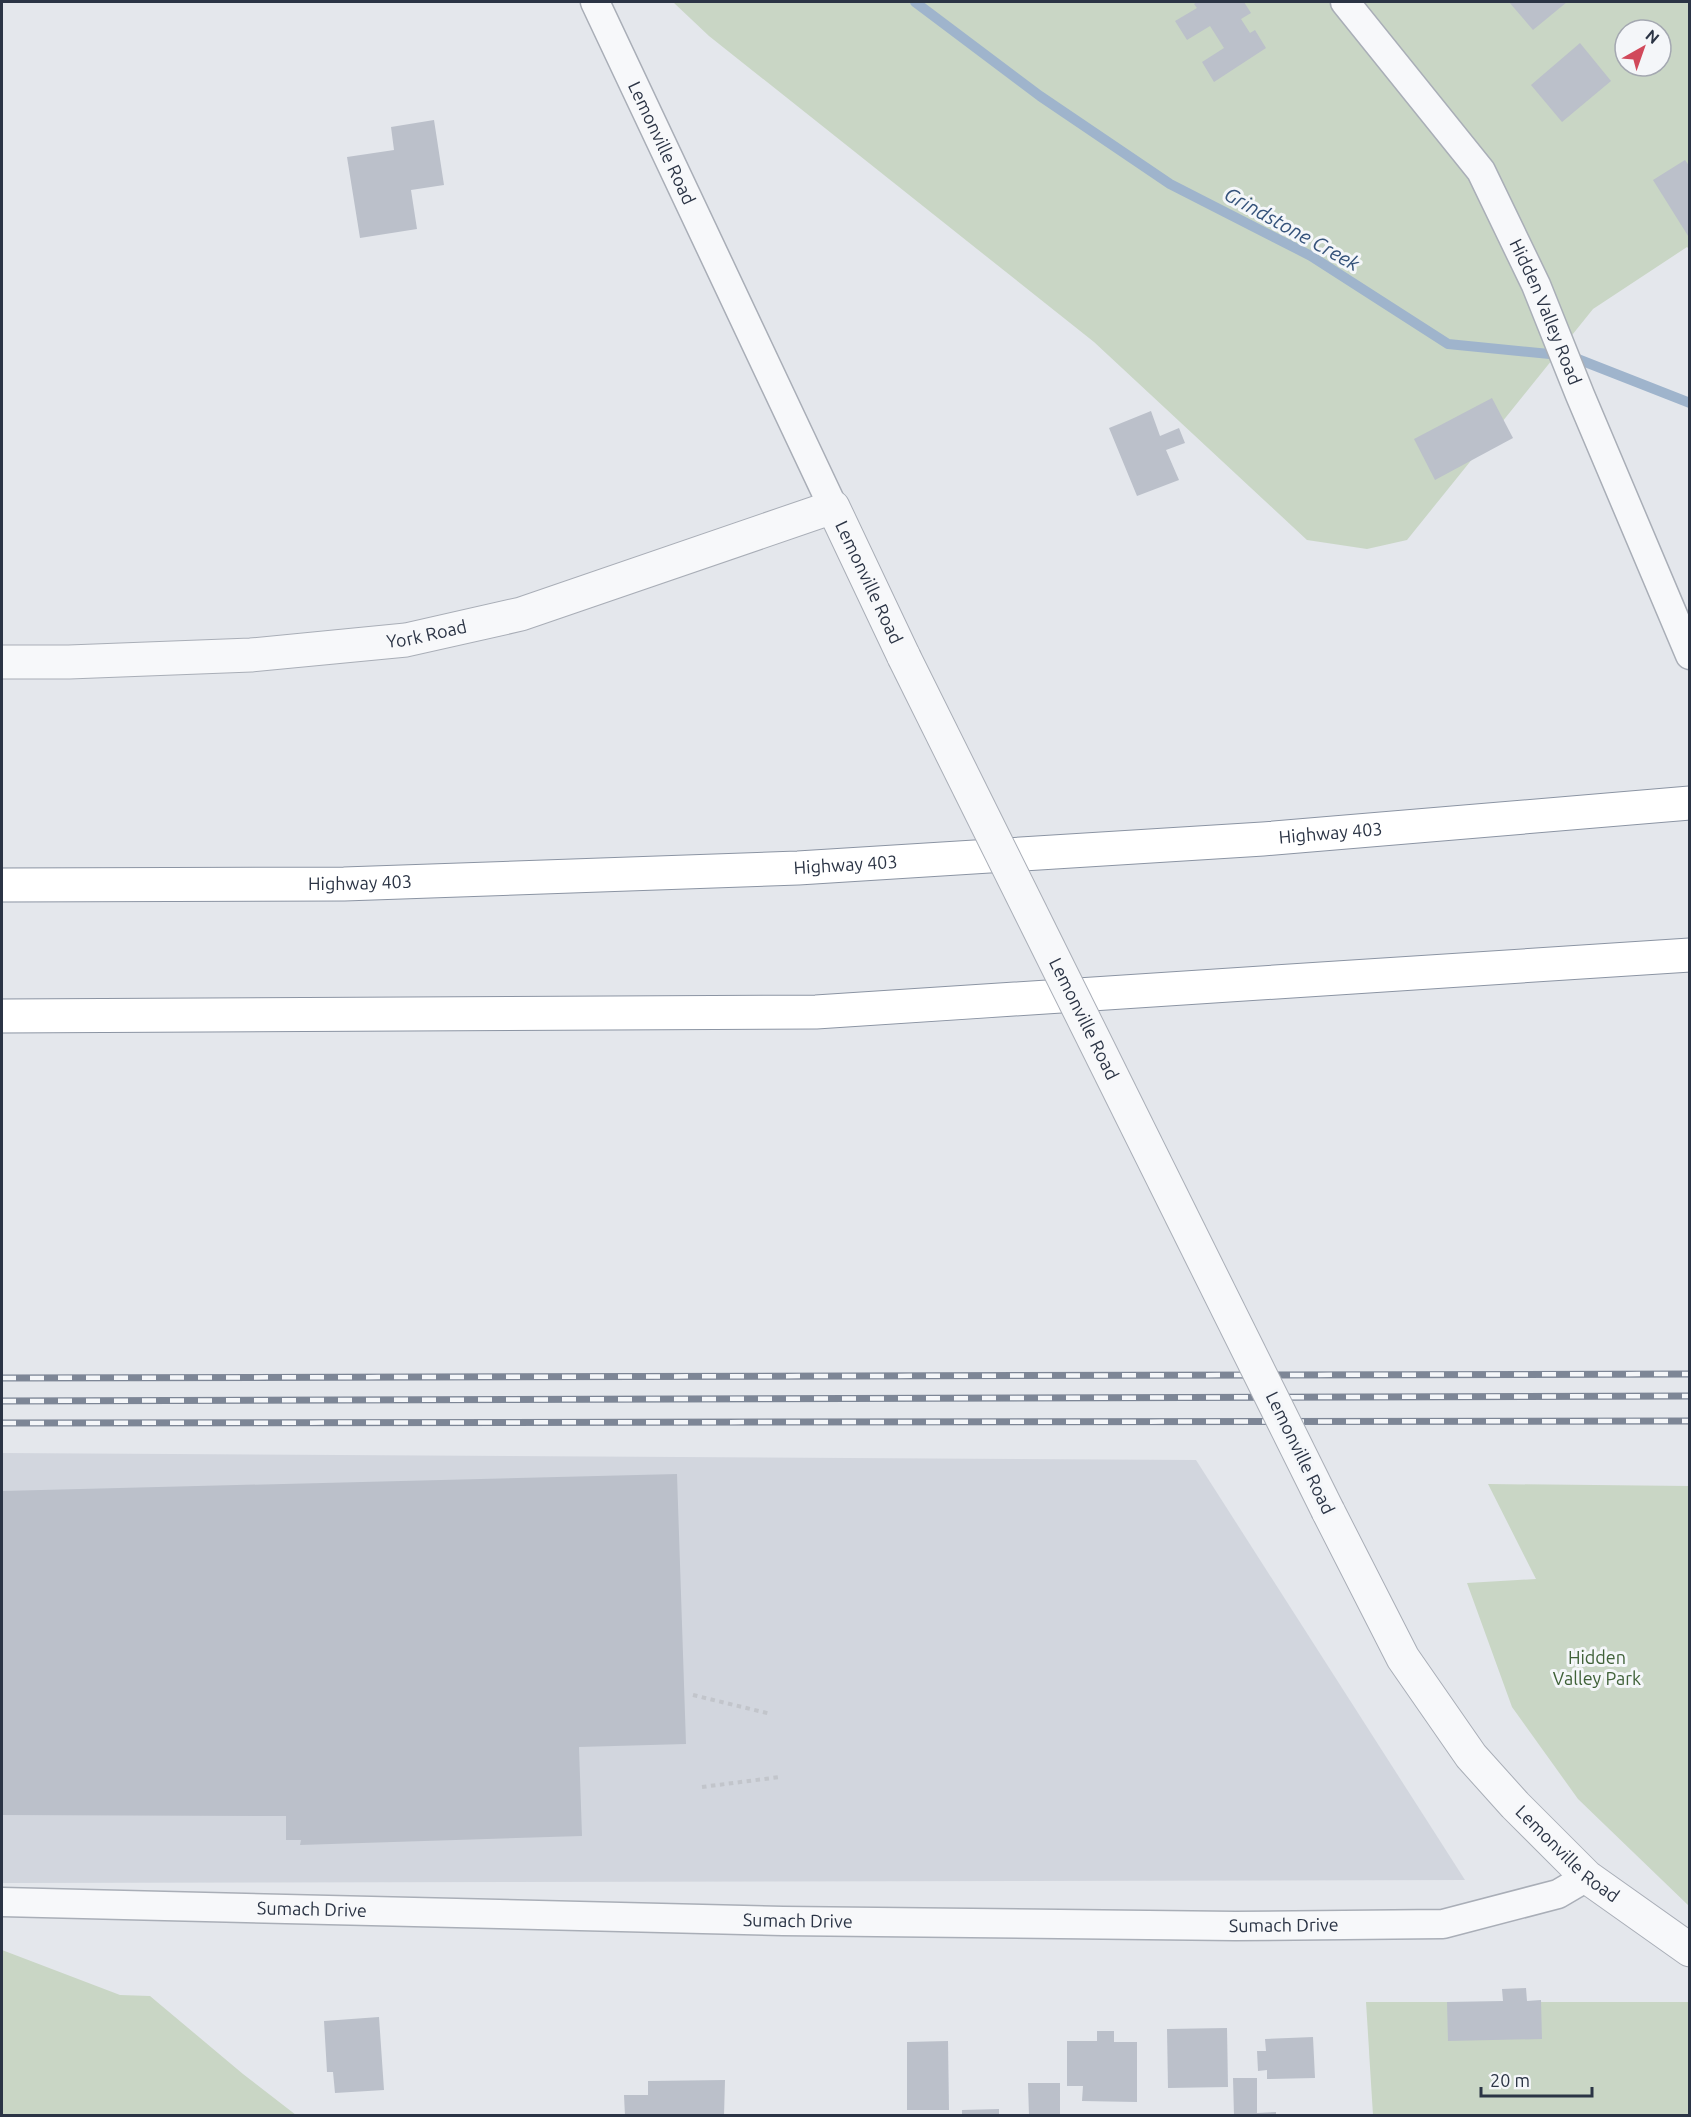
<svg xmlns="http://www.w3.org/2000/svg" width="1691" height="2117" font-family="Ubuntu,sans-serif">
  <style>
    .built { fill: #d2d6de }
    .green { fill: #c9d6c5; fill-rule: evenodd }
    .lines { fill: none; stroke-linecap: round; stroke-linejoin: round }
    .stream { stroke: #9fb4cc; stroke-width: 10 }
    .building { fill: #bbc0ca }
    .minor-casing { stroke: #a9aeb7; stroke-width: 31 }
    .tertiary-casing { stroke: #a9aeb7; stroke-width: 35 }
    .motorway-casing { stroke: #8b94a3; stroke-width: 35 }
    .path { stroke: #c2c5cb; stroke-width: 4; stroke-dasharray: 4.5 4.5; stroke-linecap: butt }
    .minor { stroke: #f7f8fa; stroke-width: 28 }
    .tertiary { stroke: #f7f8fa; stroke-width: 33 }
    .motorway { stroke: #fff; stroke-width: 33 }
    .rail-casing { stroke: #7d8696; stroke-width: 7 }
    .rail { stroke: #f4f6f9; stroke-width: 4.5; stroke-dasharray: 14; stroke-linecap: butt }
    .tertiary-bridge-casing { stroke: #a9aeb7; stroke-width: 35; stroke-linecap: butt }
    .tertiary-bridge { stroke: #f7f8fa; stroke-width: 33 }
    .labels { text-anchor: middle; stroke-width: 6; stroke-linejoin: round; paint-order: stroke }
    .street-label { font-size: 18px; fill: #2b3445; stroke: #f4f6f9 }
    .park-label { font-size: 18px; fill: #3f6138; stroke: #f4f6f9 }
    .water-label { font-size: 20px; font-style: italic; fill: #34527a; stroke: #f4f6f9 }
  </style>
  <rect width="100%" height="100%" fill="#e4e7ec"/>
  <!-- built -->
  <path class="built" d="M2,1453L1196,1460L1465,1880L2,1883Z"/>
  <!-- green -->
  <g class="green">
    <path d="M673,2H1689V249L1687,247L1593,309L1407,540L1367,549L1307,540L1094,342L709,36ZM1625,30H1661V66H1625Z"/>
    <path d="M1488,1484L1689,1486V1906L1578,1799L1512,1707L1467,1583L1536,1579Z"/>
    <path d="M2,1950L120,1995L150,1996L243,2074L296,2115H2Z"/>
    <path d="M1366,2002H1689V2115H1373Z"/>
  </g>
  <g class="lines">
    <!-- stream -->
    <path class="stream" d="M915,2L1040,96L1170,184L1311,256L1448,344L1570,356L1690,403"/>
  </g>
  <!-- building -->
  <g class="building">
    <path d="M1197,2H1244L1251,13L1241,19L1250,33L1255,30L1266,48L1214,82L1202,62L1224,48L1210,26L1187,40L1175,21L1197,8L1194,4Z"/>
    <path d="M1509,2H1567L1533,30Z"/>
    <path d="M1580,43L1611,81L1562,122L1531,85Z"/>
    <path d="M434,120L444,185L411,190L417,229L360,238L347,157L394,150L391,127Z"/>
    <path d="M1685,160L1690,167V239L1653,180Z"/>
    <path d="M1492,398L1513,438L1435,480L1414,439Z"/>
    <path d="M1151,411L1160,436L1179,428L1185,443L1166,450L1179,480L1137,496L1109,428Z"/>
    <path d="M677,1474L686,1744L579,1747L582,1836L300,1845L301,1840H286V1816L2,1815V1491Z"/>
    <path d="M1526,1988L1527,2001L1541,2000L1542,2039L1448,2041L1447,2002L1503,2001L1502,1989Z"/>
    <path d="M379,2017L384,2090L335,2093L333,2072H327L324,2021Z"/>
    <path d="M1227,2028L1228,2087L1168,2088L1167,2029Z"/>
    <path d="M1097,2031H1114V2042H1137V2102L1082,2101L1083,2086H1067V2041H1097Z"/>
    <path d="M1313,2037L1315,2078L1267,2079V2070L1258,2071L1257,2051H1266L1265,2039Z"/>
    <path d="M948,2041L949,2110H907V2042Z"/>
    <path d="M1233,2078H1257V2113L1276,2112V2116H1234Z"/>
    <path d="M725,2080L724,2116H625L624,2095H648V2081Z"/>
    <path d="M1028,2083H1060V2116H1029Z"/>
    <path d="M999,2109V2116H962V2110Z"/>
  </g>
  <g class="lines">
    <defs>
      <g id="minor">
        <path id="s1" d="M595,2L833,507"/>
        <path id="s2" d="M1345,2L1481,171L1536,285L1580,395L1690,655"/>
        <path id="s3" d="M2,1902L783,1921L1235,1926L1443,1924L1558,1894L1587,1877"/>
      </g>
      <g id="tertiary">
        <path id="s4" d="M2,662H69L251,655L406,640L521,614L833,507L904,657"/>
        <path id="s5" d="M1328,1511L1403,1658L1471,1756L1515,1805L1587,1877L1690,1950"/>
      </g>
      <g id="motorway">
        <path id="s6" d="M2,885L344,884L798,868L1263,839L1690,803"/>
        <path d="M2,1016L816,1012L1690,955"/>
      </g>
    </defs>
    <!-- minor casing -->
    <use href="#minor" class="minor-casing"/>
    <!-- tertiary casing -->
    <use href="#tertiary" class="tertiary-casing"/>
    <!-- motorway casing -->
    <use href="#motorway" class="motorway-casing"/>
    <!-- path -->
    <g class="path">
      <path d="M693,1695L771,1714"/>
      <path d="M702,1787L780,1777"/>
    </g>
    <!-- minor -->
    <use href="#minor" class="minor"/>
    <!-- tertiary -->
    <use href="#tertiary" class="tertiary"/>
    <!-- motorway -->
    <use href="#motorway" class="motorway"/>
    <defs>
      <g id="rail">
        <path d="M2,1378L1690,1374"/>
        <path d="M2,1401L1690,1396"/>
        <path d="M2,1423L1690,1421"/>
      </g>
    </defs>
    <!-- rail casing -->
    <use href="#rail" class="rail-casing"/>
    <!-- rail -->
    <use href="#rail" class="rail"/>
    <defs>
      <g id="tertiary-bridge">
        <path id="s7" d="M904,657L1328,1511"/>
      </g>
    </defs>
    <!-- tertiary-bridge casing -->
    <use href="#tertiary-bridge" class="tertiary-bridge-casing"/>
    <!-- tertiary-bridge -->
    <use href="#tertiary-bridge" class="tertiary-bridge"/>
  </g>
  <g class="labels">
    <!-- street labels -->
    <g class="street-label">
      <text dy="6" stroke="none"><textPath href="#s1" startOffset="156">Lemonville Road</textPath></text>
      <text dy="6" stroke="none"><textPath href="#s2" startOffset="372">Hidden Valley Road</textPath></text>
      <text dy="6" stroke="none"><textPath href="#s4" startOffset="936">Lemonville Road</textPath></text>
      <text dy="6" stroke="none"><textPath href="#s4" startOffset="426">York Road</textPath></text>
      <text dy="6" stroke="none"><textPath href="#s6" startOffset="1330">Highway 403</textPath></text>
      <text dy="6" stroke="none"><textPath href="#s6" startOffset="844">Highway 403</textPath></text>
      <text dy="6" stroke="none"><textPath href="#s6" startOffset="358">Highway 403</textPath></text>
      <text dy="6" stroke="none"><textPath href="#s7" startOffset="404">Lemonville Road</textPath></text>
      <text transform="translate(1300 1453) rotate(64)" y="6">Lemonville Road</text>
      <text dy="6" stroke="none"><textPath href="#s5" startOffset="422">Lemonville Road</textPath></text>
      <text dy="6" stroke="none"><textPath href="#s3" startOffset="310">Sumach Drive</textPath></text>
      <text dy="6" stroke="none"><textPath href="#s3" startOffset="796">Sumach Drive</textPath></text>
      <text dy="6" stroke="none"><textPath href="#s3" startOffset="1282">Sumach Drive</textPath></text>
    </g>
    <!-- park labels -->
    <g class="park-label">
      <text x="1597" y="1664">Hidden<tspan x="1597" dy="21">Valley Park</tspan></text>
    </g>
    <!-- water labels -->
    <g class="water-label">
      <text transform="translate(1292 229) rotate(29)" y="7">Grindstone Creek</text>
    </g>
  </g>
  <!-- border -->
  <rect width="1691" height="2117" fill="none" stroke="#2b3445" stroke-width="6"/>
  <!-- north arrow -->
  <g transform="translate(1643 48) rotate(40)"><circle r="28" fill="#f4f6f9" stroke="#a4a8b1" stroke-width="1.5"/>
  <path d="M0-4.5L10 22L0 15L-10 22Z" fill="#d1495b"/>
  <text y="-9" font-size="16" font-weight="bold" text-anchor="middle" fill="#2b3445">N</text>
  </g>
  <!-- scale -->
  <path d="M1481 2087v9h111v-9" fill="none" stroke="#2b3445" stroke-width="3"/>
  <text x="1490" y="2087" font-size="18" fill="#2b3445" stroke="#f4f6f9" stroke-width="4.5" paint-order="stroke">20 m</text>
</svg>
